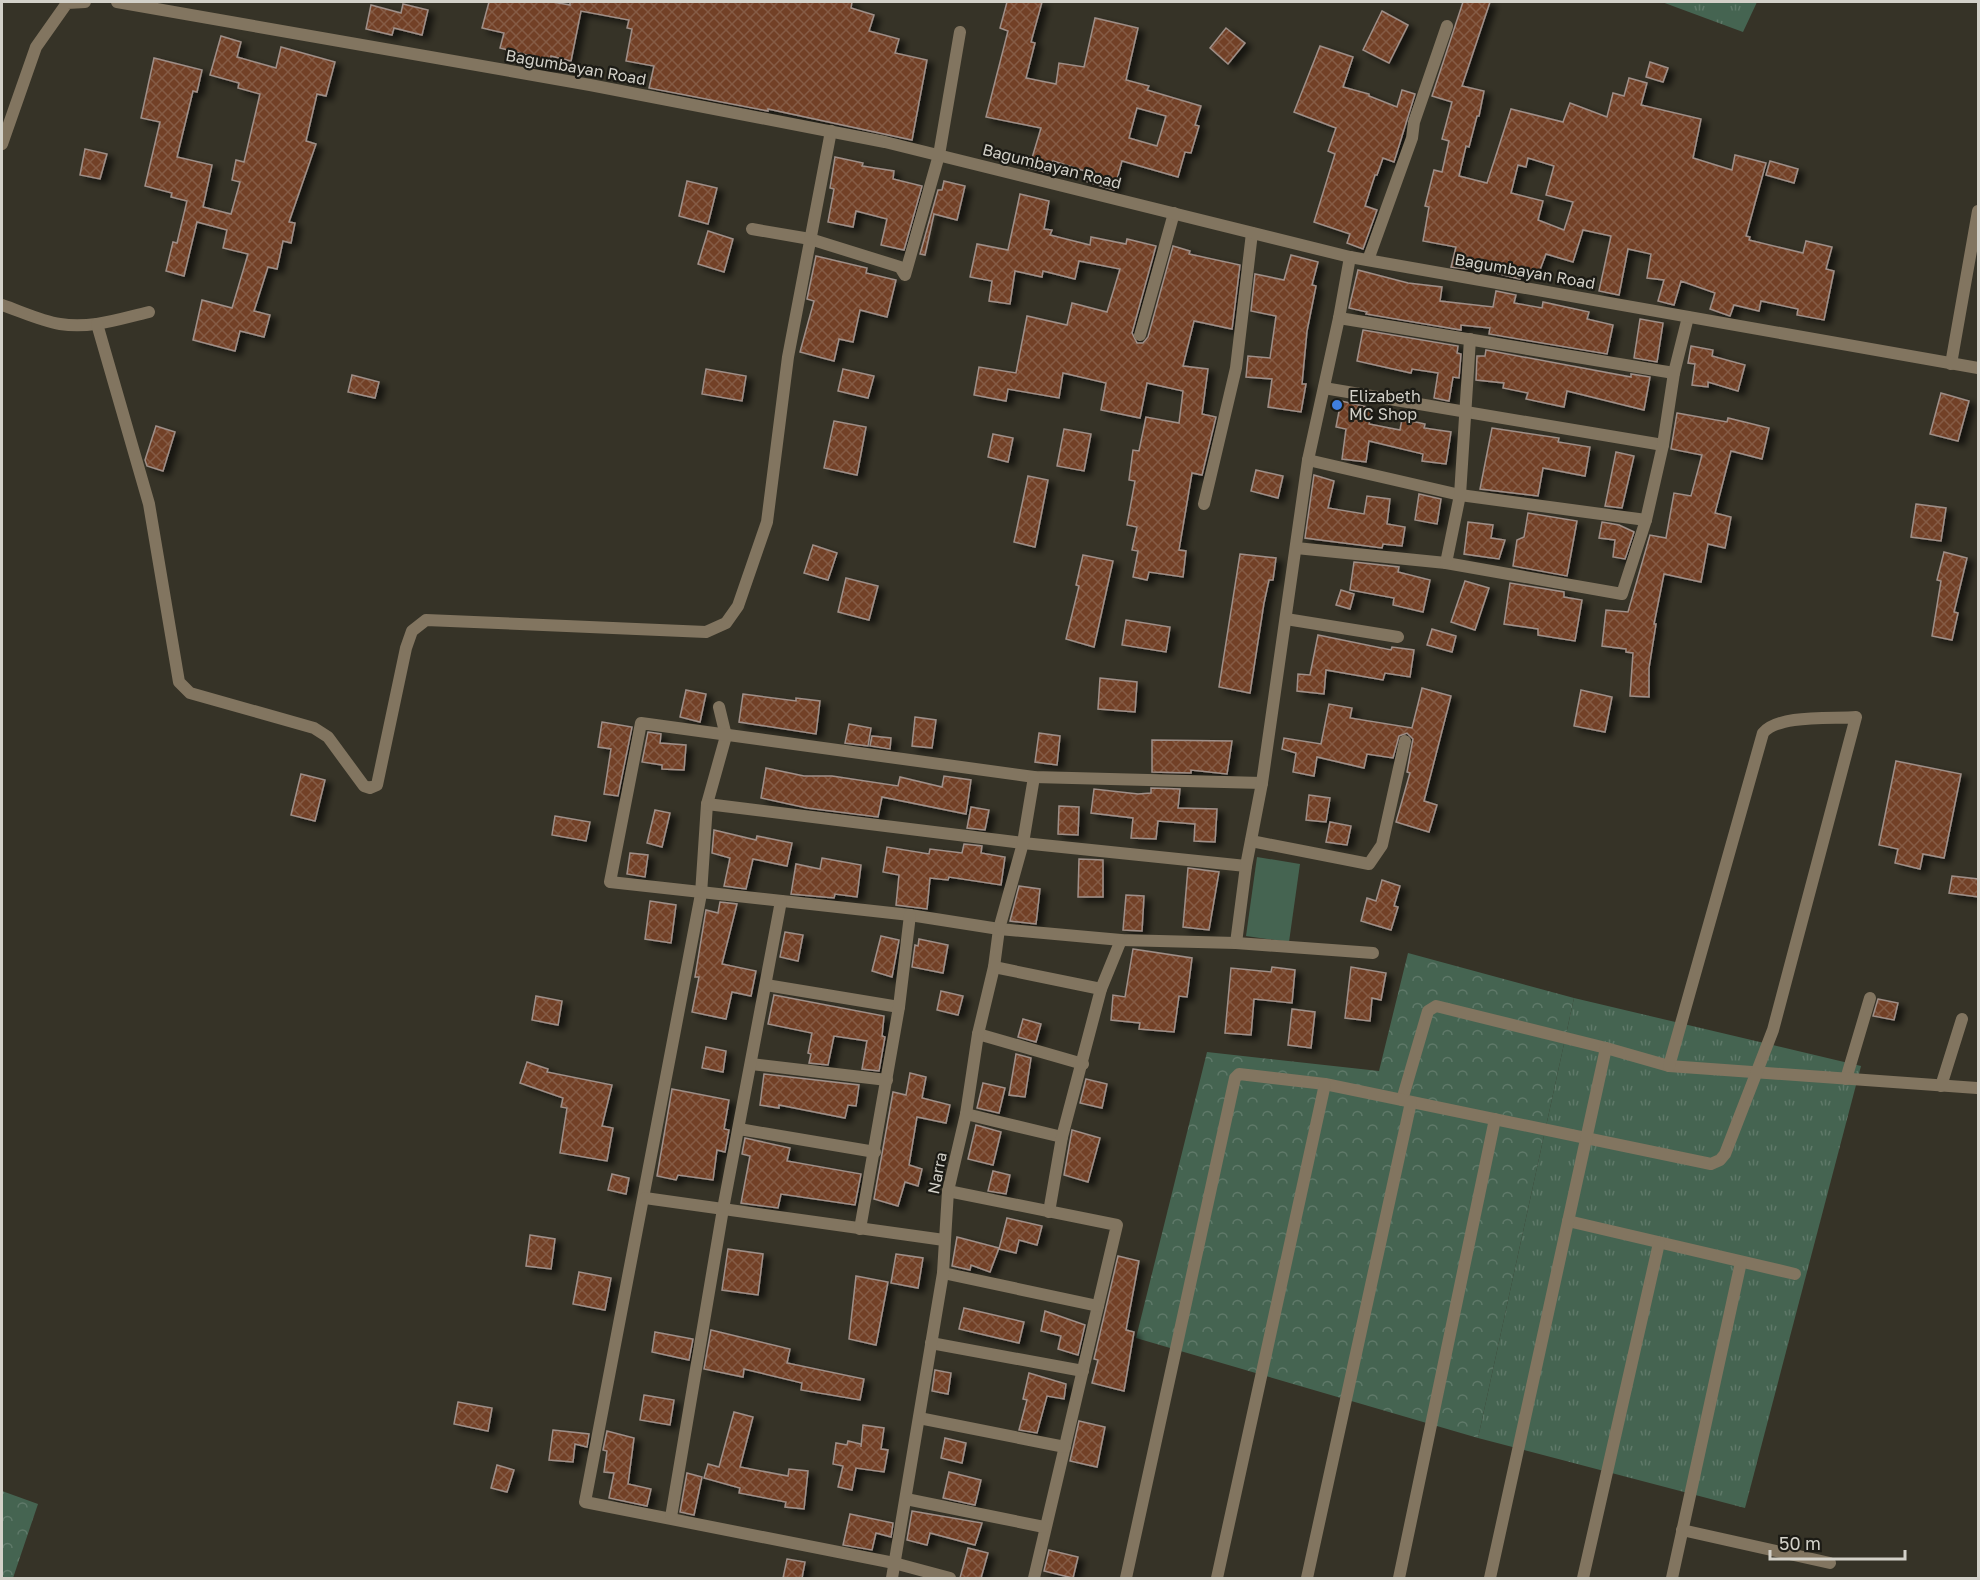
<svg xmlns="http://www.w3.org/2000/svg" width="1980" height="1580" font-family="'Golos Text',sans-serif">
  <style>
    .grass { fill: url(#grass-tufts) }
    .forest { fill: url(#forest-crowns) }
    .pitch { fill: #456451 }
    .building { fill: url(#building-cross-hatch); stroke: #9f8f88; stroke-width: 1.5; fill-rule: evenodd; filter: url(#shadow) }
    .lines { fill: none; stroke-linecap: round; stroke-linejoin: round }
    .minor { stroke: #827560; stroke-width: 12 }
    .tertiary { stroke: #827560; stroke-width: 12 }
    .shop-dot { fill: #3f7fe0; stroke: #1c1b15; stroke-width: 2 }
    .labels { text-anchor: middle; stroke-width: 4.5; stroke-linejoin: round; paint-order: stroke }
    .street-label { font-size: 16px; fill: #d3d1c9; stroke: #1c1b15 }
    .poi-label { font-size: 16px; fill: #d3d1c9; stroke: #1c1b15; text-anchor: start }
  </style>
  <defs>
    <pattern id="grass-tufts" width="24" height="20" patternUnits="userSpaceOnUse" patternTransform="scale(1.5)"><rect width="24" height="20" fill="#456451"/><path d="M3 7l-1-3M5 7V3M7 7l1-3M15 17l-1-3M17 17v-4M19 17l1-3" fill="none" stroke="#5f7969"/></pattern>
    <pattern id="forest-crowns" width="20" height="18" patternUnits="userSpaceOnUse" patternTransform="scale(1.5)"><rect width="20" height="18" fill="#456451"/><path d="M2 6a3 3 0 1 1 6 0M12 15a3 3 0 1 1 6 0" fill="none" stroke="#5f7969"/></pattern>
    <pattern id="building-cross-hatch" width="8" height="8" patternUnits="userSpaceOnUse" patternTransform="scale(1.5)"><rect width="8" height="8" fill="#724127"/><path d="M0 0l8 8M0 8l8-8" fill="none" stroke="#855b45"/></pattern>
    <filter id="shadow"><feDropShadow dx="6" dy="4" stdDeviation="3" flood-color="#0009"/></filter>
  </defs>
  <rect width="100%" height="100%" fill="#363327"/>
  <!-- grass -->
  <g class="grass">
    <path d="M1662,2H1757L1743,32Z"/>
    <path d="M1574,998L1861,1066L1745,1508L1478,1438Z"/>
  </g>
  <!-- forest -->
  <g class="forest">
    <path d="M1408,953L1574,998L1478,1438L1136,1338L1207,1052L1379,1071Z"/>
    <path d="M2,1491L38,1504L13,1578H2Z"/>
  </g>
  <!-- pitch -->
  <path class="pitch" d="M1257,857L1300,864L1289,942L1246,936Z"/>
  <!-- building -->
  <g class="building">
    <path d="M489,2H553L570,5V2H852L851,8L874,15L869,31L899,39L895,53L927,60L912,140L768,109V111L649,88L654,66L626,61L632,29L627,28L629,20L581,11L571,61L551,56L548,69L529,66L531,56L500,48L504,33L482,28Z"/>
    <path d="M1007,2H1042L1031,42L1035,43L1026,78L1056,84L1059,63L1084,67L1095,18L1138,28L1126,80L1149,86L1147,90L1201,106L1195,125L1199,126L1191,153L1185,152L1178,177L1122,161L1114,190L1082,180L1085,171L1053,161L1049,173L1029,168L1041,128L986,117L1008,31L1000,28ZM1137,108L1166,116L1157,146L1129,138Z"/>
    <path d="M1463,2H1490L1462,86L1484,91L1479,116H1477L1469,147L1466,146L1459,176L1487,183L1511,109L1563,122L1570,103L1607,117L1613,93L1624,96L1629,78L1647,83L1641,105L1701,119L1693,158L1732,170L1735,155L1766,163L1746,236L1750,237L1749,240L1803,253L1806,241L1832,247L1826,269L1834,271L1824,320L1797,315L1798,309L1761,301L1759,311L1734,305L1730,316L1710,309L1715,293L1681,281L1674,305L1658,301L1664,280L1647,278L1651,254L1628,249L1619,295L1599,291L1611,236L1583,230L1573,262L1546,254L1538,275L1523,269L1520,279L1468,266L1467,269L1451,267L1456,247L1423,241L1429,207L1425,206L1434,170L1442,172L1449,141L1442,139L1452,102L1432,96ZM1528,158L1554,166L1546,195L1573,202L1564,230L1538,220L1543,201L1511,193L1518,165L1526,167Z"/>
    <path d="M403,4L428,10L422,35L394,28L392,35L366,29L371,5L401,13Z"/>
    <path d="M1382,11L1408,25L1389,63L1363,50Z"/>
    <path d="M1226,28L1245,43L1228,64L1210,48Z"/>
    <path d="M221,36L241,42L237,57L276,68L281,47L335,62L326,96L317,94L306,141L316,144L289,222L295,223L291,243L283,241L277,269L268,267L254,311L270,315L264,337L240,331L235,351L193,340L202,300L232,308L248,254L223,248L227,230L197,222L184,276L166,271L173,242L177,243L187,201L171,197L172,193L145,186L160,122L141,118L154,58L202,70L197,92L193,91L177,157L212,165L203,207L231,214L240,182L232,180L236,160L244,162L260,94L238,88L239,83L210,75Z"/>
    <path d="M1320,46L1353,57L1343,87L1369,94V96L1397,107L1402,90L1415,94L1394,162L1383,158L1377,175H1375L1365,206L1377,210L1363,249L1347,243L1350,234L1314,222L1335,154L1328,151L1336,128L1294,112Z"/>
    <path d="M1650,62L1668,68L1663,82L1646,77Z"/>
    <path d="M85,149L107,154L100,179L80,175Z"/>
    <path d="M835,157L863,163L862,166L894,171L893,179L922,186L904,250L881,245L887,219L856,211L853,227L828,222L834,189L830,188Z"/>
    <path d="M1770,161L1798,169L1794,183L1766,175Z"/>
    <path d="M687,181L717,188L708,224L679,216Z"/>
    <path d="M944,181L965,186L957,220L934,214L925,255L920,254L938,190H942Z"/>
    <path d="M1020,194L1049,201L1044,229L1052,230L1050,235L1090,245L1091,237L1126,244L1127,239L1156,246L1132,333L1137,343H1143L1148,337L1173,246L1190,251L1189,254L1240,265L1232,329L1194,321L1183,366L1208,369L1202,414L1216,417L1202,475L1192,473L1179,550L1186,551L1183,577L1149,572L1147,580L1133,577L1138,551L1132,550L1137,527L1127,525L1135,481L1129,480L1133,450L1139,451L1146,417L1179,423L1183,391L1147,383L1140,418L1101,410L1106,383L1063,373L1059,398L1008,389L1006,401L974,395L979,367L1016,373L1027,316L1067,325L1072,303L1107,312L1120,269L1079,261L1075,279L1043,271L1042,277L1015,271L1010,304L989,301L992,281L970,277L977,244L1008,250Z"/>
    <path d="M708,231L733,239L724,272L698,264Z"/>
    <path d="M1291,255L1318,262L1312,285L1316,286L1307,331L1302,384H1306L1301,412L1268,407L1272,379L1246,377L1248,356L1270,358L1276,316L1251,311L1255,274L1284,280Z"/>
    <path d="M816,256L867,268L866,273L896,280L887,317L860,310L853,342L839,339L834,361L800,352L814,301L807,299Z"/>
    <path d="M1358,270L1408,283L1442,287L1440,301L1493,307L1496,291L1516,295L1514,303L1542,308L1543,302L1589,312L1587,319L1613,325L1607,354L1489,334L1490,328L1461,325V330L1366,314L1367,312L1349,308Z"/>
    <path d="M1640,319L1663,323L1657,362L1634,358Z"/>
    <path d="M1363,330L1458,346L1457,353L1461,354L1459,378L1453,377L1449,401L1434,398L1438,373L1412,369L1411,373L1357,361Z"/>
    <path d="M1691,346L1713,350L1712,356L1745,365L1738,391L1708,382V387L1692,385L1695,364L1688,363Z"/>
    <path d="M1486,350L1631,377V374L1650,377L1644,410L1567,391L1564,407L1526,399L1528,393L1503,388L1504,383L1476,380L1477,356H1485Z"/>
    <path d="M706,369L746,376L742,401L702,394Z"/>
    <path d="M843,369L874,376L868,398L838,391Z"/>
    <path d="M352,375L379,382L375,398L348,392Z"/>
    <path d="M1941,393L1969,401L1958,441L1930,434Z"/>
    <path d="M1341,401L1372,408L1369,424L1400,430L1402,419L1425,424L1424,428L1451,432L1446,464L1422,461L1423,454L1369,441L1366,462L1342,459L1346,429L1336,427Z"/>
    <path d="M1677,413L1727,422L1728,418L1769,428L1762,459L1731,451L1715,513L1731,517L1725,548L1708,544L1701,582L1664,574L1654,624H1656L1649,668V697L1630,696L1633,653L1626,652V649L1602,646L1606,610L1628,612L1650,535L1666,538L1674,493L1691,496L1702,455L1671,449Z"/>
    <path d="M834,421L866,427L857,475L824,468Z"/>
    <path d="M156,426L175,432L163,471L147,466L145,460Z"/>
    <path d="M1492,428L1559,438L1558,442L1590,447L1585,476L1543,468L1538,496L1480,489Z"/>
    <path d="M1064,429L1091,434L1084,471L1057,466Z"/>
    <path d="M993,434L1013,438L1008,462L988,457Z"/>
    <path d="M1616,452L1634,456L1622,508L1605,506Z"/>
    <path d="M1256,470L1283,476L1278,498L1251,491Z"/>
    <path d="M1314,475L1334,481L1328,508L1364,514L1367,496L1390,499L1387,524L1405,527L1402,546L1383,544L1382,548L1305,538Z"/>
    <path d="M1028,476L1048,480L1035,547L1014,542Z"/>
    <path d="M1419,494L1441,499L1437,524L1415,520Z"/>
    <path d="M1916,504L1946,508L1941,541L1911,537Z"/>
    <path d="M1528,513L1577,521L1567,576L1513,566L1517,540L1524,537Z"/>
    <path d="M1468,522L1493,525L1491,538L1505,540L1499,559L1464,554Z"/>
    <path d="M1602,522L1619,525L1634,532L1625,559L1613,557L1615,540L1599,538Z"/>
    <path d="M813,545L837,553L828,580L804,573Z"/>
    <path d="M1944,552L1967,558L1954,612L1958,613L1952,640L1932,636L1941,581L1937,580Z"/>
    <path d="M1240,554L1276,558L1273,580H1269L1264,603L1250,693L1219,687Z"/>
    <path d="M1083,555L1113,561L1094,647L1066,639L1079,586L1076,585Z"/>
    <path d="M1354,562L1399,567L1398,572L1430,580L1423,612L1393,605L1394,598L1350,590Z"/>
    <path d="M846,578L878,586L869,620L838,612Z"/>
    <path d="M1465,581L1489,588L1475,630L1451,622Z"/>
    <path d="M1510,583L1564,592V597L1582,600L1575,641L1538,635V629L1504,624Z"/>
    <path d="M1341,590L1354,594L1350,609L1336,605Z"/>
    <path d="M1126,620L1170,627L1166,652L1122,645Z"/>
    <path d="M1432,629L1456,636L1452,652L1427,645Z"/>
    <path d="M1318,635L1391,650L1392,647L1414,650L1410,677L1385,673L1383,680L1326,670L1324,694L1297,691L1298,674L1310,675Z"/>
    <path d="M1100,678L1137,682L1135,712L1098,709Z"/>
    <path d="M1422,688L1451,696L1424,801L1437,805L1429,832L1396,822L1410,773L1407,772L1413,739L1407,733L1399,736L1393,758L1367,754L1364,768L1317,757L1314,776L1293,772L1296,753L1282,749L1284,738L1321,744L1329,704L1352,708L1350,718L1412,728Z"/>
    <path d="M686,690L706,694L700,722L680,717Z"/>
    <path d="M1581,690L1612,697L1605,732L1574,726Z"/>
    <path d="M743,694L796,701V698L820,701L816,734L739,722Z"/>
    <path d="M915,717L936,720L932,748L912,746Z"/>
    <path d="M602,722L632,727L618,796L604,794L611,749L598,747Z"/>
    <path d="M849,724L871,728L868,746L845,743Z"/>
    <path d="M648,732L661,734L660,743L686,745L684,770L662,769V765L642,762Z"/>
    <path d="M1039,733L1060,736L1057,765L1035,762Z"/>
    <path d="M872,736L891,738L890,749L870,746Z"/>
    <path d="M1152,740L1232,741L1227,774L1191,770V773L1152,772Z"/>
    <path d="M1896,761L1961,774L1944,858L1923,854L1920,869L1895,863L1898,849L1879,845Z"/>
    <path d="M766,768L804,776H832L898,786L900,777L942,787L944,776L971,780L966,814L882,797L878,817L807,808L761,798Z"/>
    <path d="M301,774L325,780L315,821L291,815Z"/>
    <path d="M1151,788L1180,789L1178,808L1217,809L1215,842L1194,841L1195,824L1158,821L1156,839L1131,838L1133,818L1091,813L1094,789L1138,794L1151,793Z"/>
    <path d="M1309,795L1330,798L1326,822L1306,820Z"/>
    <path d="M1059,806L1079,807L1078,835L1058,834Z"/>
    <path d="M971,807L989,810L985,830L967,828Z"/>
    <path d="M655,810L670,813L662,847L647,843Z"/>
    <path d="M555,816L590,822L586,841L552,835Z"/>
    <path d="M1330,822L1351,826L1347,845L1326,842Z"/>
    <path d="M714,830L756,840L757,836L792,843L787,866L753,859L746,889L724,886L730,858L712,853Z"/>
    <path d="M964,844L982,846L981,853L1005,857L1001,885L949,877L948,880L930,878L927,909L896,905L899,875L883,872L887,847L929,854L930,849L962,853Z"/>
    <path d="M630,853L648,855L645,877L627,874Z"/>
    <path d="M822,858L861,865L857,897L835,894L834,898L791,894L796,864L820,869Z"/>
    <path d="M1079,859L1103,860V897H1078Z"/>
    <path d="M1188,868L1219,872L1209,930L1183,927Z"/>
    <path d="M1952,876L1978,879V897L1949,893Z"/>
    <path d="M1382,880L1400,886L1394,906L1398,907L1391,930L1361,921L1367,898L1376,901Z"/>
    <path d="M1019,886L1040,889L1036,924L1010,921Z"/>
    <path d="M1126,895L1144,896L1142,931L1123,930Z"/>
    <path d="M650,901L676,905L671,943L645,939Z"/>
    <path d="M720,902L737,904L722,964L756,971L751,996L732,992L726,1019L692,1012L699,977H695L706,910L718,913Z"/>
    <path d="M785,932L803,935L798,961L780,957Z"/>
    <path d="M881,936L899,940L892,977L872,971Z"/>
    <path d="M919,939L948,945L943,973L912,967L915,945L918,946Z"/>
    <path d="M1133,949L1192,958L1187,997L1179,996L1174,1032L1139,1029L1140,1023L1111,1020L1113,995L1125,997Z"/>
    <path d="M1272,967L1295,970L1292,1003L1254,999L1251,1035L1225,1033L1231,968L1271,972Z"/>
    <path d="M1351,967L1386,973L1381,1000L1372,998L1370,1021L1345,1018Z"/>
    <path d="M941,991L963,996L958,1015L937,1010Z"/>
    <path d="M774,995L884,1016L882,1036L885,1037L879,1071L862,1069L867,1041L834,1036L828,1065L809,1063L811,1054L808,1053L812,1033L768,1024Z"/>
    <path d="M536,996L562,1001L558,1025L532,1020Z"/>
    <path d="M1878,999L1898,1003L1894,1020L1873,1016Z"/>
    <path d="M1292,1009L1315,1012L1311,1048L1288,1045Z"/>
    <path d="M1023,1019L1041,1024L1036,1042L1018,1037Z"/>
    <path d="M706,1047L726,1051L723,1072L702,1068Z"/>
    <path d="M1016,1054L1031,1058L1025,1097L1009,1095Z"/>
    <path d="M527,1062L548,1069L547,1072L612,1085L602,1126L613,1128L607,1161L560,1153L567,1108L561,1107L563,1098L520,1083Z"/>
    <path d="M910,1073L926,1077L922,1098L950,1105L946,1123L917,1117L909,1165L922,1169L918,1186L905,1182L898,1206L874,1199L893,1092L906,1095Z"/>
    <path d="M764,1074L859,1085L856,1106L848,1105L845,1118L779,1105V1108L760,1105Z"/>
    <path d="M1086,1079L1107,1084L1102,1108L1080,1103Z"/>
    <path d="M983,1083L1005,1088L999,1113L977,1108Z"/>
    <path d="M672,1089L729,1100L724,1129L729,1130L725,1152L717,1150L713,1180L678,1175L676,1180L657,1176Z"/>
    <path d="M976,1125L1001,1132L993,1165L968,1159Z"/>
    <path d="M1072,1130L1100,1138L1088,1182L1064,1175Z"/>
    <path d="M745,1138L790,1148L787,1161L861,1174L855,1205L781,1194L778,1208L741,1203L750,1156L742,1154Z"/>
    <path d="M993,1171L1010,1175L1006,1194L988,1191Z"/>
    <path d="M612,1174L629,1178L626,1194L608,1190Z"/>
    <path d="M1007,1218L1042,1226L1037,1245L1019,1240L1016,1253L999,1249Z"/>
    <path d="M530,1235L555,1239L551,1269L526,1266Z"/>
    <path d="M957,1237L999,1248L990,1272L971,1265L970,1270L952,1266Z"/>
    <path d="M728,1249L763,1254L758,1295L722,1290Z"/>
    <path d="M896,1254L923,1258L918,1288L891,1283Z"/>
    <path d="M1118,1256L1139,1261L1126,1330L1134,1332L1124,1391L1092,1383L1098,1360L1094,1359Z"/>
    <path d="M579,1272L611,1278L605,1310L573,1304Z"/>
    <path d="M856,1276L888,1282L876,1345L849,1339Z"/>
    <path d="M964,1308L1024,1322L1019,1343L959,1329Z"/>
    <path d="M1045,1311L1085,1325L1078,1355L1058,1349L1061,1336L1041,1331Z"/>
    <path d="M711,1330L790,1349L787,1363L864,1379L860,1400L801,1390L802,1383L744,1369L743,1377L704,1369Z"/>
    <path d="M655,1332L693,1339L689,1360L652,1352Z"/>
    <path d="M935,1370L951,1373L948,1394L932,1391Z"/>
    <path d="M1029,1373L1066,1384L1064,1399L1047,1396L1037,1433L1019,1430L1027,1400L1023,1399Z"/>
    <path d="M644,1395L674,1400L670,1425L640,1420Z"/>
    <path d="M458,1402L492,1408L488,1431L454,1424Z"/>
    <path d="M734,1412L753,1417L740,1467L788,1476L789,1469L808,1471L804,1509L785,1507L786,1502L739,1493L740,1488L704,1478L708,1464L719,1467Z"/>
    <path d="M1079,1421L1105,1427L1097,1467L1070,1461Z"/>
    <path d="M863,1425L884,1428L881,1449L888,1450L884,1472L856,1468L852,1490L838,1487L843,1466L833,1464L836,1443L847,1445L848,1441L861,1444V1447Z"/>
    <path d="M553,1430L589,1434L587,1447L575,1444L573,1462L549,1460Z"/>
    <path d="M607,1431L634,1438L628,1484L651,1489L647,1506L609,1498L614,1473L604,1472L607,1451L603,1450Z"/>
    <path d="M945,1438L966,1443L962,1463L941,1458Z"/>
    <path d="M497,1465L514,1470L507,1492L491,1488Z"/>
    <path d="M949,1472L981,1480L975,1505L943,1498Z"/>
    <path d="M687,1473L702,1477L694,1515L680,1512Z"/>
    <path d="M912,1511L982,1523L975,1545L930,1533L927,1545L907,1540Z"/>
    <path d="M850,1514L893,1523L891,1537L876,1533L872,1550L843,1545Z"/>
    <path d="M968,1548L988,1553L981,1578H960Z"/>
    <path d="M1049,1550L1078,1557L1073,1578L1044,1571Z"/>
    <path d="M787,1559L805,1562L802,1578H783Z"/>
  </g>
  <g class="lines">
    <!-- minor -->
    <g class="minor">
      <path d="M752,229L810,239L900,267L905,275L939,155L960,32"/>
      <path d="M1368,260L1412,138L1414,122L1447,26"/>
      <path d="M2,305C20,311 41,321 60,324C91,329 119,319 149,312"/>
      <path d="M1339,318L1674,373"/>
      <path d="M97,324L149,504L179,682L190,693L314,728L328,737L364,786L370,788L377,785L406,648L412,631L426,620L706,632L726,623L738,606L767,522L788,357L831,131"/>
      <path d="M1140,335L1174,213"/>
      <path d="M1951,364L1978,211"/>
      <path d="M1324,388L1663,445"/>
      <path d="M1308,460L1460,495L1646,520"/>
      <path d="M1204,504L1236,368L1252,233"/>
      <path d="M1296,548L1446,563L1622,594L1646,520L1663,445L1674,373L1688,317"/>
      <path d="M1446,563L1460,495L1470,339"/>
      <path d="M1286,619L1398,637"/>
      <path d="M719,707L726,736L707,804L701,894L585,1502L894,1563L950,1578"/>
      <path d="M1262,783L1034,777L641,723L610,882L910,915L999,929L1121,940L1236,943L1373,953"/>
      <path d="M707,804L1023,843L1246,866"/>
      <path d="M1251,841L1369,864L1382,845L1405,741"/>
      <path d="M1236,943L1246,866L1262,783L1308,460L1339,318L1350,257"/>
      <path d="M994,967L1101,989"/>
      <path d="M766,985L899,1007"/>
      <path d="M978,1034L1083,1064"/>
      <path d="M751,1064L887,1080"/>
      <path d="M1846,1079L1870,998"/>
      <path d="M1941,1086L1962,1019"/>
      <path d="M1402,1100L1428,1011L1436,1006L1606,1048L1669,1066L1977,1088"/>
      <path d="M966,1114L1062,1137"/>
      <path d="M739,1129L875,1152"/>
      <path d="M948,1191L1117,1225L1034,1578"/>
      <path d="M645,1198L944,1240"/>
      <path d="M1049,1212L1062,1137L1101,989L1121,940"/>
      <path d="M1568,1221L1795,1274"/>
      <path d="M860,1229L899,1007L910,915"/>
      <path d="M943,1273L1098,1306"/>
      <path d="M931,1343L1083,1371"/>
      <path d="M919,1418L1065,1447"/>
      <path d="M906,1499L1044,1527"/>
      <path d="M671,1517L723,1209L781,901"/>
      <path d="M1682,1530L1830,1563"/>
      <path d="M892,1578L943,1273L948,1191L966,1114L978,1034L994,967L999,929L1023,843L1034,777"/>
      <path d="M1126,1578L1235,1078L1239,1074L1325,1084L1711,1164L1720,1160L1725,1154L1773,1030L1856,717C1832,719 1779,714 1763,733L1669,1066"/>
      <path d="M1217,1578L1325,1084"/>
      <path d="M1307,1578L1411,1102"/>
      <path d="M1399,1578L1495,1119"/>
      <path d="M1490,1578L1606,1048"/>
      <path d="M1583,1578L1659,1243"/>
      <path d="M1672,1578L1741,1262"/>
    </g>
    <!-- tertiary -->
    <g class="tertiary">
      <path d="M117,2L590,85L885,142L1350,257L1978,368"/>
      <path d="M2,144L36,47L67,3L85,2"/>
    </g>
  </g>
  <!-- markers -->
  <circle class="shop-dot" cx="1337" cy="405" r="6"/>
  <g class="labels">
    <!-- street labels -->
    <g class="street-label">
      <text transform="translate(576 67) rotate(10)" y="6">Bagumbayan Road</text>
      <text transform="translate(1052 166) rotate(14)" y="6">Bagumbayan Road</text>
      <text transform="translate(1525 271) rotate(10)" y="6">Bagumbayan Road</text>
      <text transform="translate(937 1173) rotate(-79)" y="6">Narra</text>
    </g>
    <!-- poi labels -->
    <g class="poi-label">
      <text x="1349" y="402">Elizabeth<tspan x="1349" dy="18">MC Shop</tspan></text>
    </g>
  </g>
  <!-- border -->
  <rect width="1980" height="1580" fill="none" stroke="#d3d1c9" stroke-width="6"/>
  <!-- scale -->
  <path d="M1770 1550v9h135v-9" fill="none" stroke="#d3d1c9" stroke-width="3"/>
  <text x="1779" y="1550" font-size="18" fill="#d3d1c9" stroke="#1c1b15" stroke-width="4.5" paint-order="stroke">50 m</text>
</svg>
